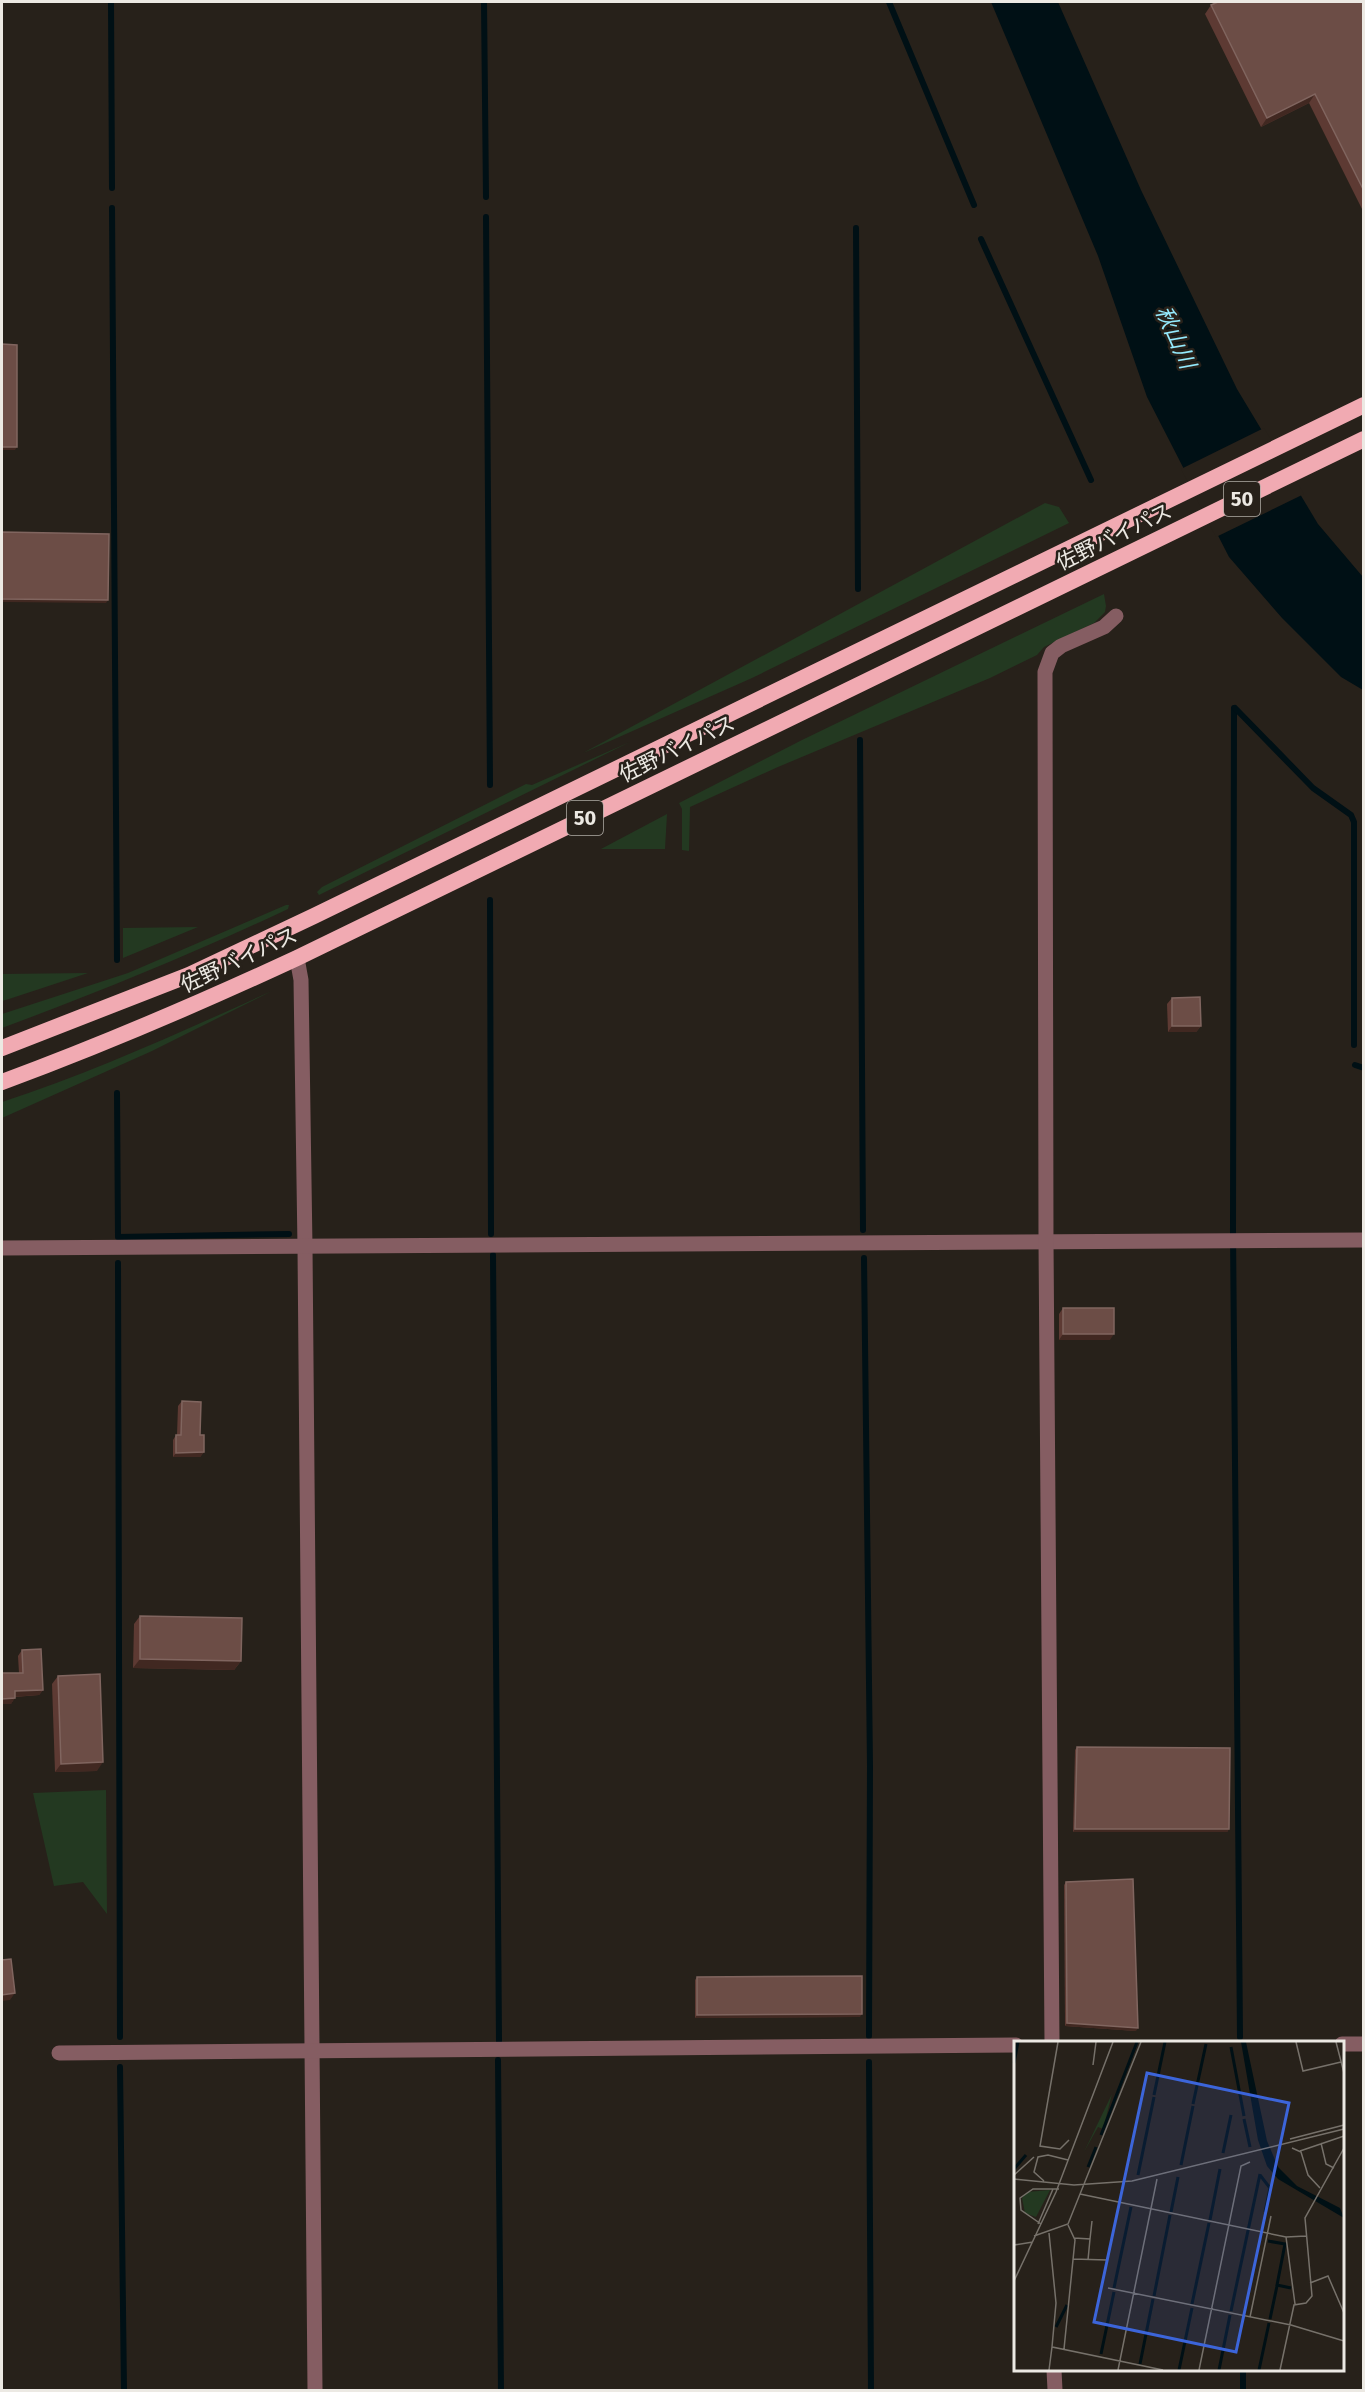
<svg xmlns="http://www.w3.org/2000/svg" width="1365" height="2392" font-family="'Fira Sans','Noto Sans JP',sans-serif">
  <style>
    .green { fill: #233921 }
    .water { fill: #001015 }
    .pier { fill: #27211a }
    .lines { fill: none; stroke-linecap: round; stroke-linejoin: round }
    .stream { stroke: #001015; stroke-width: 6 }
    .minor { stroke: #855d62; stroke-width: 15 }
    .trunk { stroke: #f1aab2; stroke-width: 16 }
    .wall { fill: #5d3a33 }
    .shaded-wall { fill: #412821 }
    .building { fill: #6c4d46; stroke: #80655f; stroke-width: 1.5 }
    .labels { text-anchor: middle; stroke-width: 5; stroke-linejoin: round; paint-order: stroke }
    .shield { fill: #27211a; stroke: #b1ada7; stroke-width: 1.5 }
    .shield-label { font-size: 20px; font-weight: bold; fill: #ece9e3 }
    .street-label { font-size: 21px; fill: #ece9e3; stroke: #27211a }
    .water-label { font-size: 22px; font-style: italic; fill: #95ebfe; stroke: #27211a }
    .inset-river { fill: none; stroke: #001015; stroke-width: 3 }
    .inset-road { fill: none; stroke: #76716a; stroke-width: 1.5 }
    .view { fill: #3c65da; fill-opacity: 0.15; stroke: #3c65da; stroke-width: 3 }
    .inset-edge { fill: none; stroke: #ece9e3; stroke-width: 3 }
  </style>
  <rect width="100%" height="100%" fill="#27211a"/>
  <!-- green -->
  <g class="green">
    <path d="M1045,503L1059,507L1069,523L752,678L583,753Z"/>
    <path d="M1104,594L1106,606L1105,612L1094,623L1044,647L1037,655L990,678L778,767L690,807L689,851L682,850V809L679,803L802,740Z"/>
    <path d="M630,742L319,895L317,892L322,887L526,784L532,785Z"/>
    <path d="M667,814L665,849H601Z"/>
    <path d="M286,905H289L288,909C194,953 99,992 2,1028V1014L128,973Z"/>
    <path d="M198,927L123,958V928Z"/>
    <path d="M88,973L9,999L2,1001V974Z"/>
    <path d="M272,991L152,1051L2,1118V1102C94,1072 183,1031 272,991Z"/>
    <path d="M106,1790L107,1914L83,1882L54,1886L33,1793Z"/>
  </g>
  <!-- water -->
  <path class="water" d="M991,2H1058L1141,190L1237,389L1318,524L1363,577V690L1341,677L1282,618L1229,557L1147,397L1098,256Z"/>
  <!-- pier -->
  <path class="pier" d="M1264,428L1304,494L1216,537L1181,469Z"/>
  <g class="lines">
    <!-- stream -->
    <g class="stream">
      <path d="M111,2L112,188"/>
      <path d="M484,2L486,197"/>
      <path d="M889,2L974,205"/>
      <path d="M112,208L117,960"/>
      <path d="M486,217L490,785"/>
      <path d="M856,228L858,589"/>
      <path d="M981,239L1091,480"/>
      <path d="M1234,708L1233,1232L1240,2037"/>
      <path d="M1235,708L1313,788L1351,815L1354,822V1045"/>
      <path d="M860,740L863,1230"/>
      <path d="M490,900L491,1234"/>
      <path d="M1355,1065L1364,1068"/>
      <path d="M117,1093L118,1237L289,1234"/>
      <path d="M493,1255L499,2041"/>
      <path d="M864,1258L870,1766L869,2036"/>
      <path d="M118,1263L120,2037"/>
      <path d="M498,2060L501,2390"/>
      <path d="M869,2062L871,2390"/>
      <path d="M120,2067L124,2390"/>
      <path d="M1243,2370V2390"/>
    </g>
    <!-- minor -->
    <g class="minor">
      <path d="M297,958L301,980L305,1247L315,2390"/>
      <path d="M2,1248L1364,1240"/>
      <path d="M1052,2042L1046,1241L1045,672L1052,653L1061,646L1104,627L1116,616"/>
      <path d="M1342,2044H1364"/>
      <path d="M59,2053L1016,2045"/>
      <path d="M1054,2370L1055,2390"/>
    </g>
    <!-- trunk -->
    <g class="trunk">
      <path d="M2,1048L189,975L314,916L1364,405"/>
      <path d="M2,1082C102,1045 200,1003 297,958L1364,439"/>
    </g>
  </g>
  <!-- wall -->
  <g class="wall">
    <path d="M1364,2V213L1309,103L1261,127L1205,14L1211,5Z"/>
    <path d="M1172,998L1201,1026L1196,1032H1168L1167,1004Z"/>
    <path d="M1063,1308L1110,1340H1059V1314Z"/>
    <path d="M182,1401L200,1435L204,1452L200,1457H173V1440L176,1435H177L178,1406Z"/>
    <path d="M140,1616L241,1661L234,1670L133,1668L134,1624Z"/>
    <path d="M22,1650L43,1690L39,1695L15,1697L11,1704L19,1673L18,1656Z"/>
    <path d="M58,1676L97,1771L55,1772L52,1684Z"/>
    <path d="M1077,1747L1229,1829L1227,1832H1073L1075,1750Z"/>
    <path d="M1066,1882L1136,2031L1065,2026L1064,1885Z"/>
    <path d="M697,1977L860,2017L695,2018V1980Z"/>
  </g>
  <!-- shaded-wall -->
  <g class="shaded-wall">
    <path d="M1315,94L1309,103L1261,127L1267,118Z"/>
    <path d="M2,447H17L15,450H2Z"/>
    <path d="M2,599L108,600L106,603L2,602Z"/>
    <path d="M1172,1026H1201L1196,1032H1168Z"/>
    <path d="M1063,1334H1114L1110,1340H1059Z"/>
    <path d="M204,1452L200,1457H173L176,1453Z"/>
    <path d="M140,1659L241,1661L234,1670L133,1668Z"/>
    <path d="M43,1690L39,1695L11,1697L15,1691Z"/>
    <path d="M15,1698L11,1704H2V1699Z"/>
    <path d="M103,1762L97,1771L55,1772L61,1764Z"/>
    <path d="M1075,1829H1229L1227,1832H1073Z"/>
    <path d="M15,1993L10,2000L2,2001V1995Z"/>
    <path d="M862,2014L860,2017L695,2018L697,2015Z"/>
    <path d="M1067,2023L1138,2028L1136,2031L1065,2026Z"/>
  </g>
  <!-- building -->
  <g class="building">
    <path d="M1218,2H1364V191L1315,94L1267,118L1211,5Z"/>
    <path d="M2,344L17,345V447H2Z"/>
    <path d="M2,532L109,534L108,600L2,599Z"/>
    <path d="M1200,997L1201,1026H1172V998Z"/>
    <rect x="1063" y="1308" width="51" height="26"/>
    <path d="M182,1401L201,1402L200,1435H204V1452L176,1453V1435H181Z"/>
    <path d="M140,1616L242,1618L241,1661L140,1659Z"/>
    <path d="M41,1649L43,1690L15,1691V1698L2,1699V1673H23L22,1650Z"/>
    <path d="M100,1674L103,1762L61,1764L58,1676Z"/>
    <path d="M1077,1747L1230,1748L1229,1829H1075Z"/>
    <path d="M1133,1879L1138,2028L1067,2023L1066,1882Z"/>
    <path d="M11,1959L15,1993L2,1995V1960Z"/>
    <path d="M862,1976V2014L697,2015V1977Z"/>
  </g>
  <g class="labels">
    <!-- shield labels -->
    <g class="shield">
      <rect x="1224" y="482" width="36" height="34" rx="4.5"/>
      <rect x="567" y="801" width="36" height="34" rx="4.5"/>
    </g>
    <g class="shield-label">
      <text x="1242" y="506">50</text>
      <text x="585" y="825">50</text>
    </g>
    <!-- street labels -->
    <g class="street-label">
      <text transform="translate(1114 537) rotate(-26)" y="7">佐野バイパス</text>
      <text transform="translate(677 749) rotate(-26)" y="7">佐野バイパス</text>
      <text transform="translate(239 960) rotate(-25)" y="7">佐野バイパス</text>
    </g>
    <!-- water labels -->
    <g class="water-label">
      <text transform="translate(1176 337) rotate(66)" y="8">秋山川</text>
    </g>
  </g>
  <!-- overview -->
  <g transform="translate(1014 2041)">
    <rect width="330" height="330" fill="#27211a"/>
    <path d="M98,53L89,88L84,86L70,111ZM36,149L22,176L11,172L8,157L13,151Z" fill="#233921"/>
    <path d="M227,1H232L253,100L264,126L283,145L326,167L330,177L264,138L253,125L244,99Z" fill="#001015"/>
    <path class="inset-river" d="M217,6L230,75M0,22L4,1M140,54L151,1M179,63L192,3M230,78L236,106M87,94L123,1M209,112L217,74M167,124L179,65M74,126L82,106M0,128L12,114M124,134L140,56M246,134L256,147L251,171M157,171L164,136M196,179L206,128M254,200L271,203L263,244L277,247M100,247L117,166M140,255L156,174M178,263L195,182M217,270L246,133M256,278L263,245M42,286L53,264M87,313L100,251M126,323L139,258M165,329L178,267M205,329L216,274M245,329L255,282"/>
    <path class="inset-road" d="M44,1L26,105L46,108L55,99M282,1L289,30L327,21M322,1L330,32M79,24L82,1M276,98L330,84M307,102L312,123L320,127M278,107L287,111L294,134L306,147M286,110L330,95M0,134L20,116M0,138L60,144L118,140L330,88M30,140L20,131L24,116L34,114L54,119M66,153L272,196L292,195M24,183L39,148M27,183L7,169L6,157L19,148H45M35,192L42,262L38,306M20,195L54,183L127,1M272,196L281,263M60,197L76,198L74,219M76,198L78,180M0,204L19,201M59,218L93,219M0,240L42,151L99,1M296,242L314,235L330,272M94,247L277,284L330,300M236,276L257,175M50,308L61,199L54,184M35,329L38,306L149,329M104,329L143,138M185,329L227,125L236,121M266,329L280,264L292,262L298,255L291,177L330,107"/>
    <path class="view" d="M133,32L275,62L222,311L80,281Z"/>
    <rect width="330" height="330" class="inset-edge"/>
  </g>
  <!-- border -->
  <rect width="1365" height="2392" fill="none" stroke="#ece9e3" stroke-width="6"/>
</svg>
